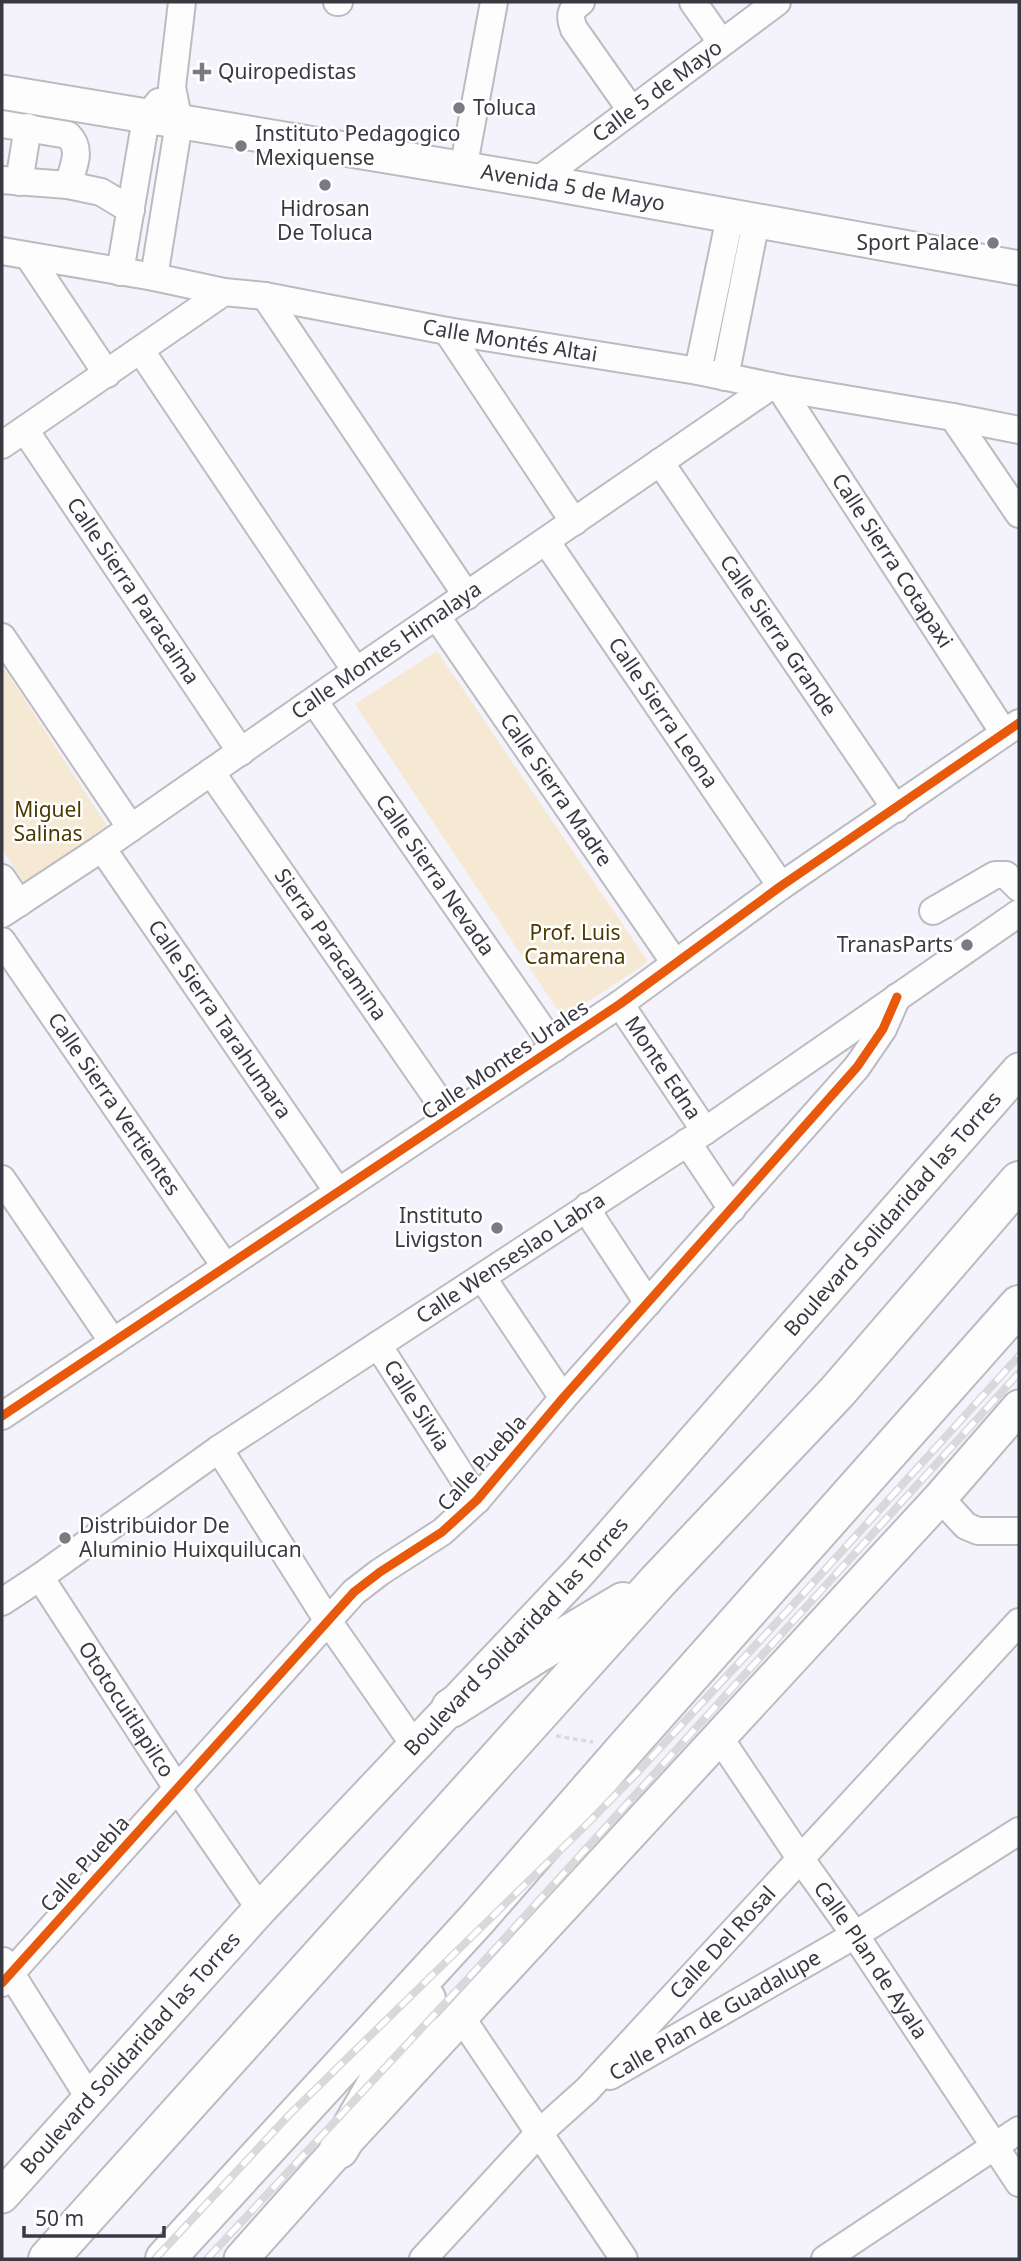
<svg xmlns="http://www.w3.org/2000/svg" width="1021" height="2261" font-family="'Noto Sans',sans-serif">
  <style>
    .green { fill: #f6e9d3 }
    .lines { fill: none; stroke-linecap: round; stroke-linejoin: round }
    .minor-casing { stroke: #bcbbc1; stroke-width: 30 }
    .major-casing { stroke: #bcbbc1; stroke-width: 37 }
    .highway-casing { stroke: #bcbbc1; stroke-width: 42 }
    .path { stroke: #dbdadd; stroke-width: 3.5; stroke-dasharray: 5 3.5; stroke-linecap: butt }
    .minor { stroke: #fdfdfe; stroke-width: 26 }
    .major { stroke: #fdfdfe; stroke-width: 33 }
    .highway { stroke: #fdfdfe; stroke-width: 38 }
    .rail-casing { stroke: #d9d8db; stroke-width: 8 }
    .rail { stroke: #fff; stroke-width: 5; stroke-dasharray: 16; stroke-linecap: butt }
    .cycleway-casing { stroke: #fff; stroke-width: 13 }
    .cycleway { stroke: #e8590c; stroke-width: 9 }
    .poi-dot { fill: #7b7981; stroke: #fff; stroke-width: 2.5 }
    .labels { text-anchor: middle; stroke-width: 5; stroke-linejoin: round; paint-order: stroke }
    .poi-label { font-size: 21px; fill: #3a3840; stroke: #fff; text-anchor: start }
    .street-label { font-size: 21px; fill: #3a3840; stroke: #fff }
    .park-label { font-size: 21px; fill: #4e3800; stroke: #fff }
  </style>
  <rect width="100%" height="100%" fill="#f4f2fa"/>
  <!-- green -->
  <g class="green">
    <path d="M437,651L648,962L563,1018L355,704Z"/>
    <path d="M2,665L113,835L30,891L2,849Z"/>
  </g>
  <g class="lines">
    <defs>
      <g id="minor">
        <path d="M337,2H339"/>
        <path d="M581,2C570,10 569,16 574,29L631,110"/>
        <path d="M693,2L721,42"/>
        <path d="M2,124L68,135C83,150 73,167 68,185"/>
        <path d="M463,170L494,2"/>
        <path d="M2,180L68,185L101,192L131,210"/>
        <path id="s1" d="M537,181L777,2"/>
        <path d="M19,182L28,127"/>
        <path id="s2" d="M2,251L154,277L224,292L265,296L447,331L698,371L780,388L953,417L1019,430"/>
        <path d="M29,257L107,374"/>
        <path d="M120,272L146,118L159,102"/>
        <path d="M154,277L179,123L172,87L182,2"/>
        <path d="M265,296L467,596"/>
        <path d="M447,331L574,522"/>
        <path d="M141,351L356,671"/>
        <path d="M698,371L730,217"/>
        <path d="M725,377L756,221"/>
        <path id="s3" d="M780,388L1004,733"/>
        <path d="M953,417L1019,514"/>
        <path id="s4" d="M25,430L241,752"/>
        <path d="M2,445L224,292"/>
        <path id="s5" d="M660,462L896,809"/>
        <path id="s6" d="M546,541L781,886"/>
        <path id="s7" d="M437,617L675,963"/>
        <path d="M2,637L131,828"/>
        <path id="s8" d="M314,701L555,1048"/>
        <path id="s9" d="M211,772L450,1117"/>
        <path id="s10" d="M102,848L338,1192"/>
        <path d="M2,878L19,903"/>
        <path d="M933,911L995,875H1006L1019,888"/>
        <path id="s11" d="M2,914L102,848L356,671L771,386"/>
        <path id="s12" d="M2,941L225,1266"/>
        <path id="s13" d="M620,1004L705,1131"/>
        <path d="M687,1142L732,1209"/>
        <path d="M2,1179L113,1342"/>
        <path d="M588,1206L594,1221L648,1303"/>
        <path d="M482,1277L563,1398"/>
        <path id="s14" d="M378,1345L477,1500"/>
        <path d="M2,1416L620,1004L781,886L1019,723"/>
        <path d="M219,1449L328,1621L415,1746"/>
        <path d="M940,1498L966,1526L978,1531H1019"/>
        <path id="s15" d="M40,1577L177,1788L260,1909"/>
        <path id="s16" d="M2,1602L40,1577L219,1449L705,1131L1019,913"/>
        <path id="s17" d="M719,1737L800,1858L855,1935L1019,2183"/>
        <path d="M3,1961L90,2099"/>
        <path d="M2,1983L354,1592L380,1572L442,1532L477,1500L563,1398L857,1067L883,1029L897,997"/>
        <path d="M461,2017L624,2259"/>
        <path id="s18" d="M610,2076L855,1935L1019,1831"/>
        <path id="s19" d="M423,2259L539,2133L587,2090L1019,1622"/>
        <path d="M825,2259L1019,2130"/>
      </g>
      <g id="major">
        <path id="s20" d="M2,92L537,181L1019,268"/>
        <path id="s21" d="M2,2196L260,1909L580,1571L1019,1070"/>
        <path d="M241,2259L339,2149L940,1498L1019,1407"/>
      </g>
      <g id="highway">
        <path d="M451,1708L536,1654L623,1602"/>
        <path d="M339,2149L426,1999"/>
        <path d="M48,2259L658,1581L837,1392L1019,1181"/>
        <path d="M165,2259L477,1919L626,1748L1019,1305"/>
      </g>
    </defs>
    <!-- minor casing -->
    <use href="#minor" class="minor-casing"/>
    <!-- major casing -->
    <use href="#major" class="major-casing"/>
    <!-- highway casing -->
    <use href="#highway" class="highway-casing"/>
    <!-- path -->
    <path class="path" d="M556,1736L593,1742"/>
    <!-- minor -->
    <use href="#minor" class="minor"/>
    <!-- major -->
    <use href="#major" class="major"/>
    <!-- highway -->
    <use href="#highway" class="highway"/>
    <defs>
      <g id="rail">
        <path d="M155,2259L290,2114L584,1827L634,1776L803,1594L1019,1356"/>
        <path d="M207,2259L473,1973L1019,1373"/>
      </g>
    </defs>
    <!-- rail casing -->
    <use href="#rail" class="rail-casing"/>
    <!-- rail -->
    <use href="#rail" class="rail"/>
    <defs>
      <g id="cycleway">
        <path d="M2,1416L620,1004L781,886L1019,723"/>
        <path d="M2,1983L354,1592L380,1572L442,1532L477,1500L563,1398L857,1067L883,1029L897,997"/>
      </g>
    </defs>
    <!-- cycleway casing -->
    <use href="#cycleway" class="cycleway-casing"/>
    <!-- cycleway -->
    <use href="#cycleway" class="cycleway"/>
  </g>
  <!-- markers -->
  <g class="poi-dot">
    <path d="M198.5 61.5h7v7h7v7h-7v7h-7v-7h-7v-7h7z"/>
    <circle cx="459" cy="108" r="7"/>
    <circle cx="241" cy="146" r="7"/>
    <circle cx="325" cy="185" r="7"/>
    <circle cx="993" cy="243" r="7"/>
    <circle cx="967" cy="945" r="7"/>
    <circle cx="497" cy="1228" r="7"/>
    <circle cx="65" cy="1538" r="7"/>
  </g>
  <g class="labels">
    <!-- poi labels -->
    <g class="poi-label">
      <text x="218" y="79">Quiropedistas</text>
      <text x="473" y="115">Toluca</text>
      <text x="255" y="141">Instituto Pedagogico<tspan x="255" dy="24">Mexiquense</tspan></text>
      <text x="325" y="216" text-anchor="middle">Hidrosan<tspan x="325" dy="24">De Toluca</tspan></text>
      <text x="979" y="250" text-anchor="end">Sport Palace</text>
      <text x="953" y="952" text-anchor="end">TranasParts</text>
      <text x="483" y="1223" text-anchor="end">Instituto<tspan x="483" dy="24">Livigston</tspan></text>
      <text x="79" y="1533">Distribuidor De<tspan x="79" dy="24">Aluminio Huixquilucan</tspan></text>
    </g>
    <!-- street labels -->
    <g class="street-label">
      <text dy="7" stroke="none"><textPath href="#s1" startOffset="150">Calle 5 de Mayo</textPath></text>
      <text dy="7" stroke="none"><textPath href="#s20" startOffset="579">Avenida 5 de Mayo</textPath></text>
      <text dy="7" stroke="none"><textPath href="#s2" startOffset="516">Calle Montés Altai</textPath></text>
      <text dy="7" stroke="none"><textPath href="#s3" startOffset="206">Calle Sierra Cotapaxi</textPath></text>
      <text dy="7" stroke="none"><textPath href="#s4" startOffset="194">Calle Sierra Paracaima</textPath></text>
      <text dy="7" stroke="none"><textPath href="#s5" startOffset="210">Calle Sierra Grande</textPath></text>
      <text dy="7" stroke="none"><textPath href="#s11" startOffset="466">Calle Montes Himalaya</textPath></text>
      <text dy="7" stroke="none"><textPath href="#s6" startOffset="208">Calle Sierra Leona</textPath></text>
      <text dy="7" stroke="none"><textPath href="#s7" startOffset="210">Calle Sierra Madre</textPath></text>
      <text dy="7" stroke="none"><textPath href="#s8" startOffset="212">Calle Sierra Nevada</textPath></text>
      <text dy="7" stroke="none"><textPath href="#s9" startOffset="210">Sierra Paracamina</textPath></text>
      <text dy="7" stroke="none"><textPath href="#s10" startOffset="208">Calle Sierra Tarahumara</textPath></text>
      <text transform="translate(505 1060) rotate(-34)" y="7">Calle Montes Urales</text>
      <text dy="7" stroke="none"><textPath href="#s13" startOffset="77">Monte Edna</textPath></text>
      <text dy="7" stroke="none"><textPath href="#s12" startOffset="198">Calle Sierra Vertientes</textPath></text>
      <text dy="7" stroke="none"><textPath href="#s21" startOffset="1326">Boulevard Solidaridad las Torres</textPath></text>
      <text dy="7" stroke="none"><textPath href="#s16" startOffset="614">Calle Wenseslao Labra</textPath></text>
      <text dy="7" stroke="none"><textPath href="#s14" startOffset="72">Calle Silvia</textPath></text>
      <text transform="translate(482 1463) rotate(-48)" y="7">Calle Puebla</text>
      <text dy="7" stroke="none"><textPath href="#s21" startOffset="760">Boulevard Solidaridad las Torres</textPath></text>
      <text dy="7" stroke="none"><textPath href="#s15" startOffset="158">Ototocuitlapilco</textPath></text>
      <text transform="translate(85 1864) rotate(-48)" y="7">Calle Puebla</text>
      <text dy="7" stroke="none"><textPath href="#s19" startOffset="436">Calle Del Rosal</textPath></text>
      <text dy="7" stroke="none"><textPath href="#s17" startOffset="270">Calle Plan de Ayala</textPath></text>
      <text dy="7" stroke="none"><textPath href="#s18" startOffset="121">Calle Plan de Guadalupe</textPath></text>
      <text dy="7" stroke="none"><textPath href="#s21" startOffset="192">Boulevard Solidaridad las Torres</textPath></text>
    </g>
    <!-- park labels -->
    <g class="park-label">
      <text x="48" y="817">Miguel<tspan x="48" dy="24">Salinas</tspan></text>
      <text x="575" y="940">Prof. Luis<tspan x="575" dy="24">Camarena</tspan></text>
    </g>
  </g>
  <!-- border -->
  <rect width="1021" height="2261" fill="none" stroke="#3a3840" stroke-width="7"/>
  <!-- scale -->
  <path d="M24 2226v10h140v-10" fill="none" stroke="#3a3840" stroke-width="3.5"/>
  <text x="35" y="2226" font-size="21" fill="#3a3840" stroke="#ffffff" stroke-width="5" paint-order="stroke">50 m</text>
</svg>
